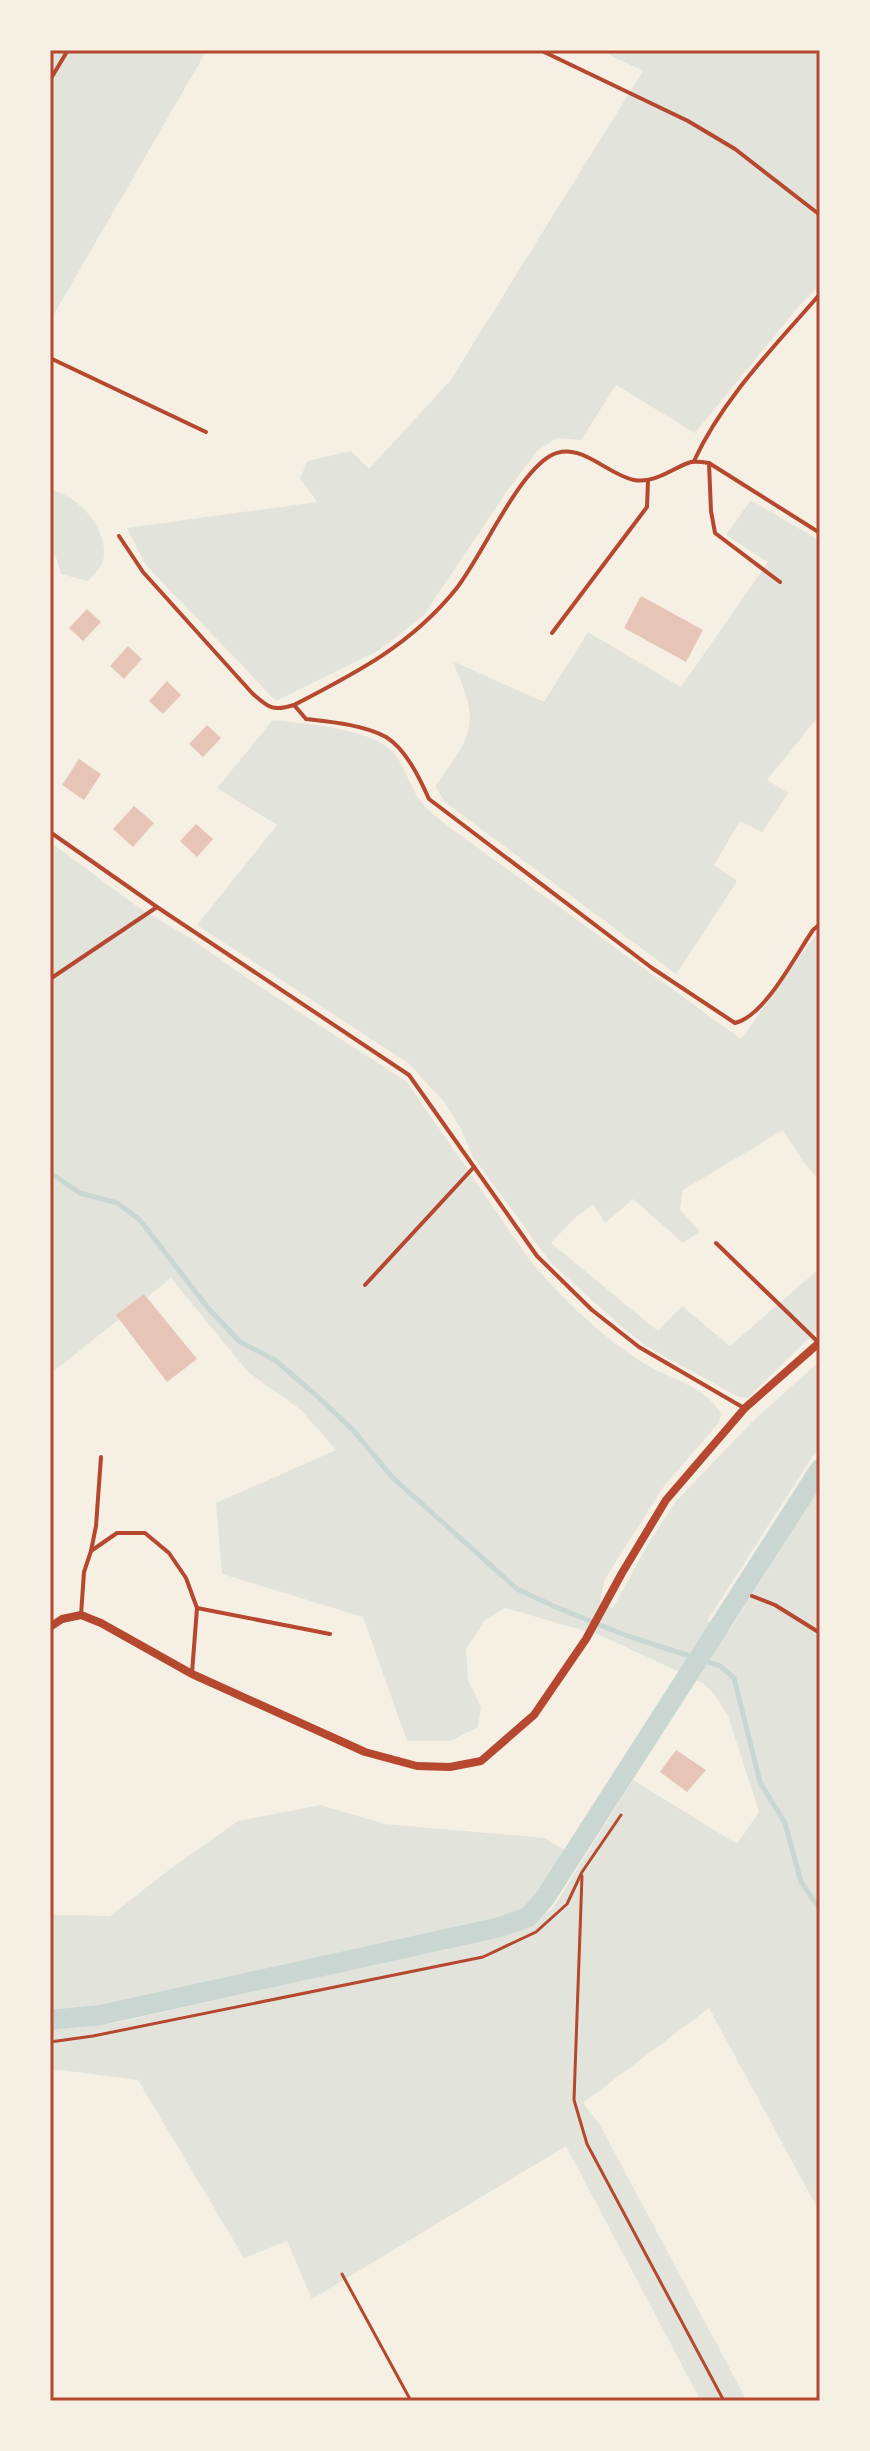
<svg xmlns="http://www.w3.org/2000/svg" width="870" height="2451" font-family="'Fira Sans Condensed',sans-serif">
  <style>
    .green { fill: #e2e4dc }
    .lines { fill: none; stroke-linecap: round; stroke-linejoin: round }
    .stream { stroke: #c9d6d2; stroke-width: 5 }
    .canal { stroke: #c9d6d2; stroke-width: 20 }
    .building { fill: #e6c5b7 }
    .path { stroke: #b5482f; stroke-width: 3 }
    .service { stroke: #b5482f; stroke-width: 4 }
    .minor { stroke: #b5482f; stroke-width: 8 }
    .neatline { fill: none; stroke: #b5482f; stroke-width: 3 }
  </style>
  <rect width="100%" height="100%" fill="#f6efe4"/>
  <!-- green -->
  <g class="green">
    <path d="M50,50H207L50,321Z"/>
    <path d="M600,50H820V284L799,306L695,433L616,385L581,440L557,438L538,450L507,491L423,616L378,651L276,701L146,565L127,528L317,502L300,478L308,461L351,451L369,469L450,381L643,71Z"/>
    <path d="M50,490C78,494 111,532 103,561C101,569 93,575 88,581L61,574L56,557L50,550Z"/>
    <path d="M751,500L820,541V717H818L767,780L788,793L762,832L740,821L714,865L737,881L676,974L445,802L435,786C474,734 481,722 452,661L544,702L588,632L681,687L768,562L726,535Z"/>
    <path d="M273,720C305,724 369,728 392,751C406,766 410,790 423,804C432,815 445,823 456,832L741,1039L814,937L820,932V1181L804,1163L783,1130L683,1190L680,1210L700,1231L683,1243L633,1199L605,1223L593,1204L575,1218L551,1243L658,1331L682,1306L730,1346L820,1268V1327L748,1398L739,1397L646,1346L622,1327L551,1263L473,1157L461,1129L444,1102L408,1063L197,925L277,825L217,788Z"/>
    <path d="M50,842L138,907L190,938L250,980L407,1082L531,1262C564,1300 598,1333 640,1361C666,1378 707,1386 721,1414L718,1424L664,1486L605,1579L600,1602L613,1608L648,1544L676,1501L756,1418L820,1361V1445L707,1621L729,1631L820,1487V2213L709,2008L583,2103L600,2125L747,2401H701L566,2146L312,2299L287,2241L244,2258L138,2080L61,2070L50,2072V2029L115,2023L340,1972L531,1924L553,1908L633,1780L737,1844L759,1812L728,1716L715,1695L703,1683L602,1636L505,1608L484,1621L466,1649L468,1680L481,1707L478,1727L450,1741H407L363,1617L222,1574L216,1503L336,1450L301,1410L248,1372L171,1278L50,1374Z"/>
    <path d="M320,1805L385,1824L544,1838L569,1852L537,1901L519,1914L131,2002L50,2015V1915L110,1916L170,1869L238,1821Z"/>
  </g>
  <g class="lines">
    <!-- stream -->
    <path class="stream" d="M50,1173L80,1193L117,1203L140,1220L208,1308L240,1342L275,1360L318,1397L353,1430L392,1477L517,1589L558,1608L625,1635L720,1666L734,1678L760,1782L785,1823L801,1882L820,1909"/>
    <!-- canal -->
    <path class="canal" d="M50,2020L101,2015L500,1927L528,1917L545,1898L820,1469"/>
  </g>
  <!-- building -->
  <g class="building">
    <path d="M641,596L703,630L686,662L624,628Z"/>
    <path d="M87,609L101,622L83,641L69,628Z"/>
    <path d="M128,646L142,659L124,679L110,666Z"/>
    <path d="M167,681L181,695L163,714L149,701Z"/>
    <path d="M207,725L221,738L203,757L189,744Z"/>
    <path d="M79,759L101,774L84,800L62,785Z"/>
    <path d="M134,806L154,823L133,847L113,829Z"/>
    <path d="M196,824L213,839L197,857L180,841Z"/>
    <path d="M144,1294L197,1359L167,1382L116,1315Z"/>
    <path d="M676,1750L706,1770L687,1792L660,1772Z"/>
  </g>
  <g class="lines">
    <!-- path -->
    <g class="path">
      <path d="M582,1876L574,2100L587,2144L724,2401"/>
      <path d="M50,2042L93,2036L483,1957L536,1932L567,1904L582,1872L621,1815"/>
      <path d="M342,2274L411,2401"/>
    </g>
    <!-- service -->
    <g class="service">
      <path d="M540,50L688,121L735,149L820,215"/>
      <path d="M50,80L68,50"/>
      <path d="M50,358L206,432"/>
      <path d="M694,461C723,398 775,346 820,294"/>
      <path d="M709,463L711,511L715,533L780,582"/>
      <path d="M820,533L709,463C703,462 697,461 691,462C672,468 655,484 634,480C607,475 579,439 550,456C516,476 482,556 456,589C411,645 356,673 294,705L306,719C332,722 364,725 386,737C406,749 420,779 429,799L652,968L735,1023C765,1016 795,956 813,930L820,924"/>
      <path d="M119,536L143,572L252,693C268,707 272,712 294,705"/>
      <path d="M552,633L647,507L648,481"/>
      <path d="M50,832L157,907L409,1075L537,1256L592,1310L639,1347L744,1408"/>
      <path d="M50,979L157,907"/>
      <path d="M716,1243L819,1343"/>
      <path d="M365,1285L474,1167"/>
      <path d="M91,1551L117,1533H145L169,1553L186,1578L197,1608L192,1673"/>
      <path d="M752,1596L775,1605L820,1633"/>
      <path d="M197,1608L330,1634"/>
      <path d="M81,1615L84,1572L91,1551L96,1526L101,1457"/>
    </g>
    <!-- minor -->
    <path class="minor" d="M50,1627L62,1619L81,1615L101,1623L192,1674L365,1752L417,1766L450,1767L481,1761L534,1715L586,1639L622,1573L666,1500L745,1408L820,1342"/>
  </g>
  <!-- border -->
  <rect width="870" height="2451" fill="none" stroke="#f6efe4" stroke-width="104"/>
  <rect x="52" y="52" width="766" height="2347" class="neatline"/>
</svg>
